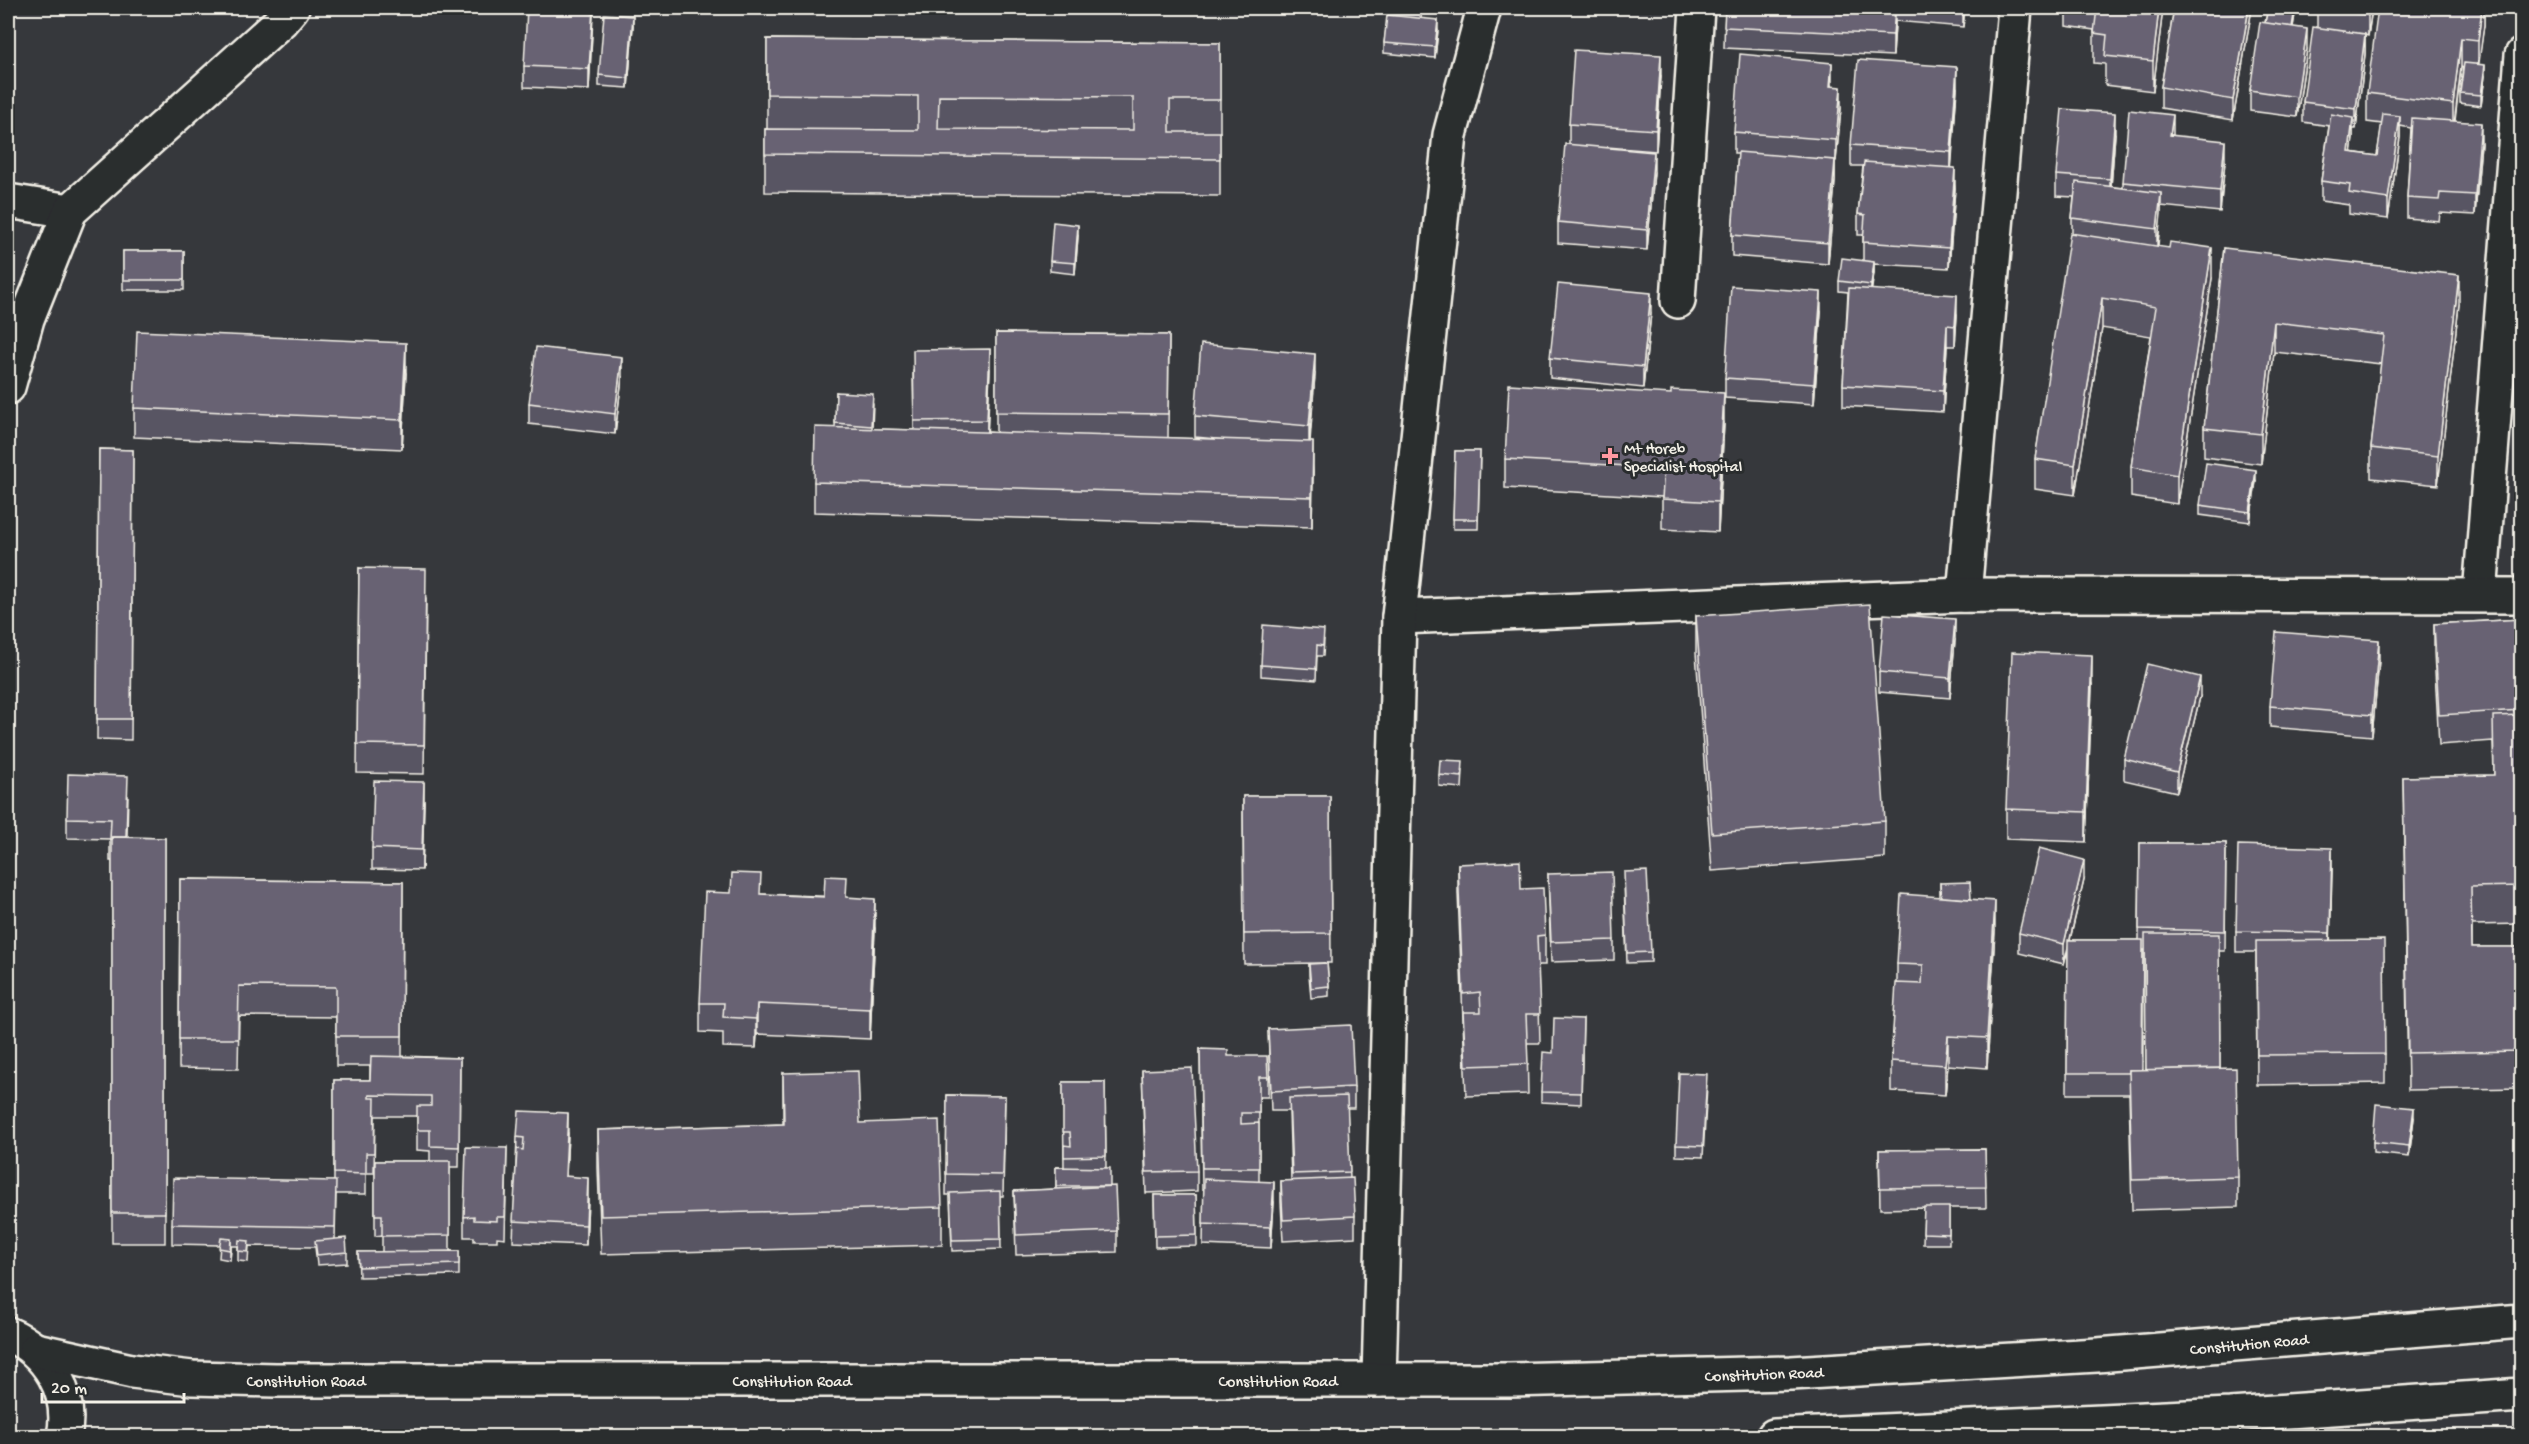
<svg xmlns="http://www.w3.org/2000/svg" width="2529" height="1444" font-family="'Gochi Hand',sans-serif">
  <style>
    .lines { fill: none; stroke-linecap: round; stroke-linejoin: round }
    .minor-casing { stroke: #f4f1e8; stroke-width: 38 }
    .tertiary-casing { stroke: #f4f1e8; stroke-width: 38 }
    .primary-casing { stroke: #f4f1e8; stroke-width: 38 }
    .minor { stroke: #2a2d2e; stroke-width: 33 }
    .tertiary { stroke: #2a2d2e; stroke-width: 33 }
    .primary { stroke: #2a2d2e; stroke-width: 33 }
    .wall { fill: #595463; stroke: #f4f1e8; stroke-width: 1.5; fill-rule: evenodd }
    .shaded-wall { fill: #484550; stroke: #f4f1e8; stroke-width: 1.5 }
    .building { fill: #676273; stroke: #f4f1e8; stroke-width: 1.5; fill-rule: evenodd }
    .poi-dot { fill: #ff9aa2; stroke: #2a2d2e; stroke-width: 2 }
    .labels { text-anchor: middle; stroke-width: 6; stroke-linejoin: round; paint-order: stroke }
    .poi-label { font-size: 16px; fill: #f4f1e8; stroke: #2a2d2e; text-anchor: start }
    .street-label { font-size: 16px; fill: #f4f1e8; stroke: #2a2d2e }
  </style>
  <rect width="100%" height="100%" fill="#36383c"/>
  <filter id="ink" filterUnits="userSpaceOnUse"><feTurbulence type="fractalNoise" baseFrequency=".0167" numOctaves="2"/><feDisplacementMap in="SourceGraphic" scale="12" xChannelSelector="R" yChannelSelector="G"/><feConvolveMatrix kernelMatrix="1 2 1 2 8 2 1 2 1" color-interpolation-filters="sRGB"/></filter>
  <g filter="url(#ink)">
    <g class="lines">
      <defs>
        <g id="minor">
          <path d="M8,201L70,211"/>
          <path d="M1678,301L1697,8"/>
          <path d="M1964,595L2015,8"/>
          <path d="M2480,595L2522,55"/>
          <path d="M1399,617L1964,595L2522,596"/>
          <path d="M1379,1380L1399,617L1450,135L1484,8"/>
        </g>
        <path id="tertiary" d="M8,387L27,319L70,211L281,21L292,8"/>
        <g id="primary">
          <path d="M8,1334C48,1351 73,1393 64,1436"/>
          <path d="M36,1350L132,1371L192,1378L275,1380H1509L1791,1373L2097,1355L2522,1321"/>
          <path d="M1774,1436L2230,1415L2522,1395"/>
        </g>
      </defs>
      <!-- minor casing -->
      <use href="#minor" class="minor-casing"/>
      <!-- tertiary casing -->
      <use href="#tertiary" class="tertiary-casing"/>
      <!-- primary casing -->
      <use href="#primary" class="primary-casing"/>
      <!-- minor -->
      <use href="#minor" class="minor"/>
      <!-- tertiary -->
      <use href="#tertiary" class="tertiary"/>
      <!-- primary -->
      <use href="#primary" class="primary"/>
    </g>
    <!-- wall -->
    <g class="wall">
      <path d="M593,8L589,90L524,87V66Z"/>
      <path d="M1389,8H1422L1421,18L1438,30L1435,58L1384,53V43Z"/>
      <path d="M1622,8H1657V10Z"/>
      <path d="M1725,8H1965L1963,27L1895,21L1893,56L1724,48Z"/>
      <path d="M2066,8H2163L2153,91L2105,85V64L2094,63V30L2066,26Z"/>
      <path d="M2174,8H2252L2233,120L2161,108V87Z"/>
      <path d="M2268,8H2296L2293,27L2307,49L2297,117L2250,111V90L2265,23Z"/>
      <path d="M2317,8H2372L2368,36L2365,35V54L2356,129H2353V138L2351,152L2377,156L2382,124L2367,122V93L2484,8V25L2478,65L2485,76L2481,106L2460,103V93L2463,68L2461,67L2455,121L2481,143L2475,215L2440,213L2439,221L2407,218V198L2411,128L2400,126V137L2388,219L2349,214V205L2321,201V181L2329,126L2303,122V102L2317,28Z"/>
      <path d="M633,26L628,88L599,86V75Z"/>
      <path d="M767,39L1220,43V196L765,192V129H767Z"/>
      <path d="M1661,76L1656,151L1607,147L1654,172L1647,250L1558,243V222L1569,144V124Z"/>
      <path d="M1832,86L1841,108L1836,161H1835V181L1828,264L1732,256V235L1738,153H1734V132Z"/>
      <path d="M1957,88L1951,168L1955,188L1949,268L1874,264V273L1871,290L1957,315L1955,346H1947L1943,412L1843,406V385L1848,292L1839,291V281L1863,261V235H1858V214L1863,166H1851V145Z"/>
      <path d="M2115,134L2111,187L2123,188V182L2173,136L2225,161L2220,212L2161,206L2158,246L2212,278L2177,504L2131,497V467L2151,336L2102,328L2075,495L2035,489V459L2072,233V218L2074,197L2056,196V175Z"/>
      <path d="M1078,236L1075,274L1050,271V261Z"/>
      <path d="M2224,248L2459,304L2438,485L2371,478V448L2381,364L2274,352L2261,464L2204,457V428Z"/>
      <rect x="123" y="251" width="61" height="39"/>
      <path d="M1821,312L1814,404L1725,398V378Z"/>
      <path d="M1651,313L1643,388L1550,378V358Z"/>
      <path d="M996,333L1169,335L1168,438L1227,440L1195,437V416L1315,374L1310,442L1313,472L1312,527L814,512V482L835,428L836,392L873,404L872,429L914,430L913,371L990,369L987,432L996,433Z"/>
      <path d="M406,373L402,449L134,437V408Z"/>
      <path d="M622,377L615,434L529,424V403Z"/>
      <path d="M1724,423L1718,532L1662,529V497L1505,488V459Z"/>
      <path d="M99,449L133,450L131,740L97,739Z"/>
      <path d="M1455,451H1480L1478,529H1453Z"/>
      <path d="M2256,481L2250,522L2200,515V505Z"/>
      <path d="M359,568L426,598L424,774L357,773Z"/>
      <path d="M1696,616L1885,821V858L1712,871L1696,653Z"/>
      <path d="M2522,619V924L2472,925V947H2522V1088L2408,1090L2403,777L2494,775L2493,741L2439,745L2434,653V624Z"/>
      <path d="M1324,640L1323,656H1317L1316,680L1261,676V665Z"/>
      <path d="M1955,640L1950,698L1879,692V672Z"/>
      <path d="M2379,660L2372,736L2270,727V706Z"/>
      <path d="M2092,685L2086,842L2006,839V809Z"/>
      <path d="M2200,697L2177,792L2124,780V759Z"/>
      <path d="M1463,771L1462,788L1439,786V775Z"/>
      <path d="M128,796L127,837L165,838V1243H112V861H110V839L67,838V818Z"/>
      <path d="M1243,796H1330L1331,963H1327L1329,986V996L1311,998L1309,975V964L1325,963L1244,964Z"/>
      <path d="M424,802L422,870L372,869V848Z"/>
      <path d="M2140,843H2226L2225,951H2219L2220,1068L2238,1177V1207L2132,1210L2129,1094H2067L2068,949L2064,964L2019,953V933L2084,880L2070,940H2139ZM2143,950H2145L2146,1070H2143Z"/>
      <path d="M1458,864L1521,889L1545,935V965H1538L1540,1043H1527L1528,1094L1466,1096L1458,893Z"/>
      <path d="M2332,868L2330,940L2385,1054V1083L2257,1085L2256,952H2236V931Z"/>
      <path d="M1548,874L1614,940V960L1551,962Z"/>
      <path d="M180,879L403,882L402,1056L460,1058L459,1167H450V1251H459V1275L359,1277L358,1252H382V1235L375,1236V1161H430V1151L417,1150V1116H375L374,1173H366V1194H336L335,1239L347,1252V1263L317,1265L315,1247L249,1246L248,1262L238,1261V1246H231L230,1260L219,1258L220,1245L172,1244V1224L334,1181V1080H370V1066H336V1017L239,1016L238,1069L179,1068Z"/>
      <path d="M1624,883L1651,952V962L1627,963Z"/>
      <path d="M1940,883L1971,899L1995,930L1987,1068L1948,1065L1945,1095L1891,1091V1061L1897,983V964L1940,897Z"/>
      <path d="M761,894L847,897L875,928L870,1039L757,1034L756,1048L723,1047V1033L700,1032V1003Z"/>
      <path d="M1583,1019L1581,1104L1541,1102V1092L1553,1053Z"/>
      <path d="M1268,1029L1354,1087V1108H1347L1350,1179L1355,1216V1237L1283,1241L1281,1202V1181H1291L1289,1111H1271Z"/>
      <path d="M1200,1049L1228,1056L1268,1077V1097H1259V1181L1274,1202L1271,1248L1203,1245L1204,1189H1202Z"/>
      <path d="M1142,1070L1197,1171V1191L1146,1193Z"/>
      <path d="M783,1073L860,1123L942,1207V1245L601,1254L598,1168V1130L783,1124Z"/>
      <path d="M1063,1082H1105L1106,1168L1117,1231V1252L1016,1255L1014,1191L1056,1189V1167H1064Z"/>
      <path d="M1707,1085L1703,1157L1676,1156V1145Z"/>
      <path d="M947,1095L1005,1096L1003,1196H1000L1001,1249L952,1251L950,1195H946Z"/>
      <path d="M2414,1118L2409,1157L2373,1153V1142Z"/>
      <path d="M568,1133L566,1176L588,1198L586,1245L513,1242L517,1137Z"/>
      <path d="M507,1148L505,1238L497,1237V1241H474V1237H464V1217Z"/>
      <path d="M1985,1149L1986,1208H1949V1244H1923L1924,1208L1880,1209L1879,1150Z"/>
      <path d="M1154,1195H1196L1197,1246L1155,1247Z"/>
    </g>
    <!-- shaded-wall -->
    <g class="shaded-wall">
      <path d="M593,8V17L589,90V69Z"/>
      <path d="M1895,8V25L1893,56V35Z"/>
      <path d="M1963,8H1965L1963,27Z"/>
      <path d="M2159,8H2163L2153,91V61Z"/>
      <path d="M2249,8H2252L2233,120V100Z"/>
      <path d="M2295,8H2296L2291,39V28Z"/>
      <path d="M2369,8H2372L2368,36V15Z"/>
      <path d="M2482,8H2484V25L2478,70V40Z"/>
      <path d="M633,16V26L628,88V78Z"/>
      <path d="M1438,20V30L1435,58V47Z"/>
      <path d="M2307,29V49L2297,117V97Z"/>
      <path d="M2365,34V54L2356,129V109Z"/>
      <path d="M2461,38V67L2453,133V104Z"/>
      <path d="M1661,55V76L1656,151V130Z"/>
      <path d="M1832,63V83L1830,107V86Z"/>
      <path d="M2485,65V76L2481,106V95Z"/>
      <path d="M1957,67V88L1951,173V152Z"/>
      <path d="M1841,87V108L1836,161V140Z"/>
      <path d="M2115,113V134L2110,199V179Z"/>
      <path d="M2173,115V135H2170Z"/>
      <path d="M2400,116V137L2388,219V199Z"/>
      <path d="M2353,118V138L2349,172V152Z"/>
      <path d="M2481,123V143L2475,215V195Z"/>
      <path d="M2225,141V161L2220,212V191Z"/>
      <path d="M1654,152V172L1647,250V230Z"/>
      <path d="M1835,160V181L1828,264V243Z"/>
      <path d="M1955,168V188L1949,268V248Z"/>
      <path d="M2161,193V214L2157,249V229Z"/>
      <path d="M1078,225V236L1075,274V263Z"/>
      <path d="M2212,248V278L2177,504V475Z"/>
      <path d="M1874,262V273L1871,295V285Z"/>
      <path d="M2459,275V304L2438,485V456Z"/>
      <path d="M1821,292V312L1814,404V384Z"/>
      <path d="M1651,293V313L1643,388V367Z"/>
      <path d="M1957,295V315L1955,346V326Z"/>
      <path d="M2102,298V328L2075,495V465Z"/>
      <path d="M2274,322V352L2261,464V434Z"/>
      <path d="M1947,325V346L1943,412V391Z"/>
      <path d="M406,343V373L402,449V420Z"/>
      <path d="M990,349V369L987,441V420Z"/>
      <path d="M1315,354V374L1309,446V426Z"/>
      <path d="M622,357V377L615,434V414Z"/>
      <path d="M1724,393V423L1718,532V502Z"/>
      <path d="M1313,442V472L1312,527V497Z"/>
      <path d="M2256,470V481L2250,522V512Z"/>
      <path d="M1955,619V640L1950,698V678Z"/>
      <path d="M2379,640V660L2372,736V715Z"/>
      <path d="M2092,655V685L2086,842V812Z"/>
      <path d="M2200,677V697L2177,792V772Z"/>
      <path d="M424,782V802L422,870V850Z"/>
      <path d="M2332,848V868L2330,953V933Z"/>
      <path d="M2084,860V880L2064,964V944Z"/>
      <path d="M875,899V928L870,1039V1009Z"/>
      <path d="M1995,901V930L1987,1068V1038Z"/>
      <path d="M757,1004V1034L756,1048V1019Z"/>
      <path d="M1948,1036V1065L1945,1095V1065Z"/>
      <path d="M2414,1108V1118L2409,1157V1146Z"/>
      <path d="M568,1113V1133L565,1197V1176Z"/>
      <path d="M588,1178V1198L586,1245V1225Z"/>
      <path d="M1274,1182V1202L1271,1248V1227Z"/>
      <path d="M231,1239V1250L230,1260V1250Z"/>
    </g>
    <!-- building -->
    <g class="building">
      <path d="M527,8H593L589,69L524,66Z"/>
      <path d="M1389,8H1421V14L1388,11Z"/>
      <path d="M1725,8H1895L1893,35L1724,27Z"/>
      <path d="M2097,8H2159L2153,61L2105,56L2107,35L2094,33Z"/>
      <path d="M2174,8H2249L2233,100L2161,87Z"/>
      <path d="M2268,8H2295L2292,27L2265,23Z"/>
      <path d="M2317,8H2369L2368,15L2317,9Z"/>
      <path d="M2378,8H2482L2478,40L2461,38L2453,104L2367,93Z"/>
      <path d="M604,14L633,16L628,78L599,75Z"/>
      <path d="M1387,15L1438,20L1435,47L1384,43Z"/>
      <path d="M2260,22L2307,29L2297,97L2250,90Z"/>
      <path d="M2313,27L2365,34L2356,109L2303,102Z"/>
      <path d="M767,39L1220,43V100H1170V132H1220V159L765,154V129L918,130V96L767,94ZM939,96L1133,97V130L938,129Z"/>
      <path d="M1574,50L1661,55L1656,130L1569,124Z"/>
      <path d="M1740,54L1832,63L1830,86L1841,87L1836,140L1734,132Z"/>
      <path d="M1858,60L1957,67L1951,152L1851,145Z"/>
      <path d="M2464,63L2485,65L2481,95L2460,93Z"/>
      <path d="M2062,109L2115,113L2110,179L2056,175Z"/>
      <path d="M2129,110L2173,115L2170,135L2225,141L2220,191L2123,182Z"/>
      <path d="M2331,114L2353,118L2349,152L2377,156L2383,114L2400,116L2388,199L2349,193L2350,185L2321,181Z"/>
      <path d="M2412,118L2481,123L2475,195L2440,193L2439,200L2407,198Z"/>
      <path d="M1565,144L1654,152L1647,230L1558,222Z"/>
      <path d="M1738,152L1835,160L1828,243L1732,235Z"/>
      <path d="M1864,162L1955,168L1949,248L1863,242L1865,215L1858,214Z"/>
      <path d="M2076,182L2161,193L2157,229L2072,218Z"/>
      <path d="M1053,222L1078,225L1075,263L1050,261Z"/>
      <path d="M2070,233L2169,248L2170,242L2212,248L2177,475L2131,467L2156,307L2102,298L2075,465L2035,459Z"/>
      <path d="M2224,248L2459,275L2438,456L2371,448L2384,335L2274,322L2261,434L2204,428Z"/>
      <rect x="123" y="251" width="61" height="29"/>
      <path d="M1842,258L1874,262L1871,285L1839,281Z"/>
      <path d="M1558,284L1651,293L1643,367L1550,358Z"/>
      <path d="M1731,286L1821,292L1814,384L1725,378Z"/>
      <path d="M1849,288L1957,295L1955,326L1947,325L1943,391L1843,385Z"/>
      <path d="M137,331L406,343L402,420L134,408Z"/>
      <path d="M996,333L1169,335L1168,414L996,412Z"/>
      <path d="M1201,344L1315,354L1309,426L1195,416Z"/>
      <path d="M536,347L622,357L615,414L529,403Z"/>
      <path d="M990,349L987,420L914,421L913,350Z"/>
      <path d="M1509,384L1671,394V390L1724,393L1718,502L1662,499L1664,468L1505,459Z"/>
      <path d="M836,392L873,394L871,426L835,423Z"/>
      <path d="M815,427L1313,442L1312,497L814,482Z"/>
      <path d="M99,449L133,450L131,719H97Z"/>
      <path d="M1455,451H1480L1478,519H1453Z"/>
      <path d="M2206,463L2256,470L2250,512L2200,505Z"/>
      <path d="M359,568L426,569L424,745L357,744Z"/>
      <path d="M1870,604L1885,821L1712,833L1696,616Z"/>
      <path d="M1884,614L1955,619L1950,678L1879,672Z"/>
      <path d="M2522,619V710L2439,715L2434,624Z"/>
      <path d="M1263,625L1324,630L1323,646L1317,645L1316,669L1261,665Z"/>
      <path d="M2276,632L2379,640L2372,715L2270,706Z"/>
      <path d="M2012,652L2092,655L2086,812L2006,809Z"/>
      <path d="M2147,664L2200,677L2177,772L2124,759Z"/>
      <path d="M2522,715V886L2471,887L2472,947H2522V1051L2408,1053L2403,777L2494,775L2493,716Z"/>
      <path d="M1440,760L1463,761L1462,777L1439,775Z"/>
      <path d="M68,774L128,776L126,837H112V840H110L111,819L67,818Z"/>
      <path d="M374,781L424,782L422,850L372,848Z"/>
      <path d="M1243,796H1330L1331,933L1244,934Z"/>
      <path d="M112,837L165,838V1213H112Z"/>
      <path d="M2140,843H2226L2225,931L2139,929Z"/>
      <path d="M2238,845L2332,848L2330,933L2236,931Z"/>
      <path d="M2039,848L2084,860L2064,944L2019,933Z"/>
      <path d="M1520,861L1521,889L1543,888L1545,935L1537,936L1540,1014H1526L1528,1064L1466,1066L1463,1012H1481L1480,992L1463,994L1458,864Z"/>
      <path d="M1647,871L1651,952L1627,953L1624,872Z"/>
      <path d="M1612,872L1614,940L1551,942L1548,874Z"/>
      <path d="M732,873L761,874L760,894L824,897L825,876L847,877L846,897L875,899L870,1009L757,1004L756,1019L723,1017L724,1003H700L705,892L731,893Z"/>
      <path d="M180,879L403,882L402,1036H336V987L239,986L238,1039H179Z"/>
      <path d="M1970,882L1971,899L1941,897L1940,883Z"/>
      <path d="M1901,894L1995,901L1987,1038L1948,1036L1945,1065L1891,1061L1896,983L1922,984L1923,965L1897,964Z"/>
      <path d="M2145,934H2219L2220,1068L2146,1070Z"/>
      <path d="M2068,940H2143L2142,1070H2129V1073H2067Z"/>
      <path d="M2384,940L2385,1054L2257,1055L2256,941Z"/>
      <path d="M1327,963L1329,986L1311,988L1309,964Z"/>
      <path d="M1554,1018L1583,1019L1581,1093L1541,1092L1543,1052L1553,1053Z"/>
      <path d="M1351,1025L1354,1087L1271,1091L1268,1029Z"/>
      <path d="M1200,1049L1228,1050V1056H1267L1268,1077H1259V1113H1241V1124L1259,1123V1168H1202Z"/>
      <path d="M371,1056L460,1058L459,1147L430,1146V1130H417V1106H431V1096L369,1095V1098H375L374,1153H366V1174L334,1173V1080H370Z"/>
      <path d="M1192,1068L1197,1171L1146,1172L1142,1070Z"/>
      <path d="M2236,1068L2238,1177L2132,1180L2129,1070Z"/>
      <path d="M858,1071L860,1123L939,1120L942,1207L601,1216L598,1130L784,1124L783,1073Z"/>
      <path d="M1679,1073L1707,1074L1703,1146L1676,1145Z"/>
      <path d="M1063,1082H1105L1106,1156L1064,1157V1145L1071,1146L1070,1132H1063Z"/>
      <path d="M947,1095L1005,1096L1003,1175L946,1174Z"/>
      <path d="M1347,1096L1350,1172L1292,1174L1289,1098Z"/>
      <path d="M2376,1104L2414,1108L2409,1146L2373,1142Z"/>
      <path d="M519,1111L568,1113L565,1176L588,1178L586,1225L513,1221L517,1149L523,1150L524,1138L517,1137Z"/>
      <path d="M466,1147L507,1148L505,1217H497V1221L474,1220V1216L464,1217Z"/>
      <path d="M1985,1149L1986,1187L1880,1188L1879,1150Z"/>
      <path d="M375,1161H450V1235L382,1236V1215H375Z"/>
      <path d="M1056,1167L1110,1168V1186H1056Z"/>
      <path d="M173,1178L336,1181L335,1227L172,1224Z"/>
      <path d="M1353,1178L1355,1216L1283,1220L1281,1181Z"/>
      <path d="M1204,1179L1274,1182L1271,1227L1203,1224Z"/>
      <path d="M1115,1186L1117,1231L1016,1235L1014,1191Z"/>
      <path d="M1000,1191L1001,1239L952,1240L950,1193Z"/>
      <path d="M1154,1195H1196L1197,1235L1155,1236Z"/>
      <path d="M1924,1207H1949V1234L1923,1233Z"/>
      <path d="M221,1238L231,1239L230,1250L219,1248Z"/>
      <path d="M346,1238L347,1252L317,1255L315,1241Z"/>
      <path d="M239,1240L249,1241L248,1252L238,1251Z"/>
      <path d="M459,1251V1264L359,1267L358,1252Z"/>
    </g>
  </g>
  <!-- markers -->
  <path class="poi-dot" d="M1607 447h6v6h6v6h-6v6h-6v-6h-6v-6h6z"/>
  <g class="labels">
    <!-- poi labels -->
    <g class="poi-label">
      <text x="1624" y="453">Mt Horeb<tspan x="1624" dy="18">Specialist Hospital</tspan></text>
    </g>
    <!-- street labels -->
    <g class="street-label">
      <text transform="translate(2249 1343) rotate(-5)" y="6">Constitution Road</text>
      <text transform="translate(1764 1373) rotate(-2)" y="6">Constitution Road</text>
      <text x="306" y="1386">Constitution Road</text>
      <text x="792" y="1386">Constitution Road</text>
      <text x="1278" y="1386">Constitution Road</text>
    </g>
  </g>
  <!-- margin -->
  <rect width="2529" height="1444" fill="none" stroke="#2a2d2e" stroke-width="30"/>
  <rect x="15" y="15" width="2499" height="1414" fill="none" stroke="#f4f1e8" stroke-width="2" filter="url(#ink)"/>
  <!-- scale -->
  <path d="M42 1393v9h142v-9" fill="none" stroke="#f4f1e8" stroke-width="3"/>
  <text x="51" y="1393" font-size="18" fill="#f4f1e8" stroke="#2a2d2e" stroke-width="4.5" paint-order="stroke">20 m</text>
</svg>
